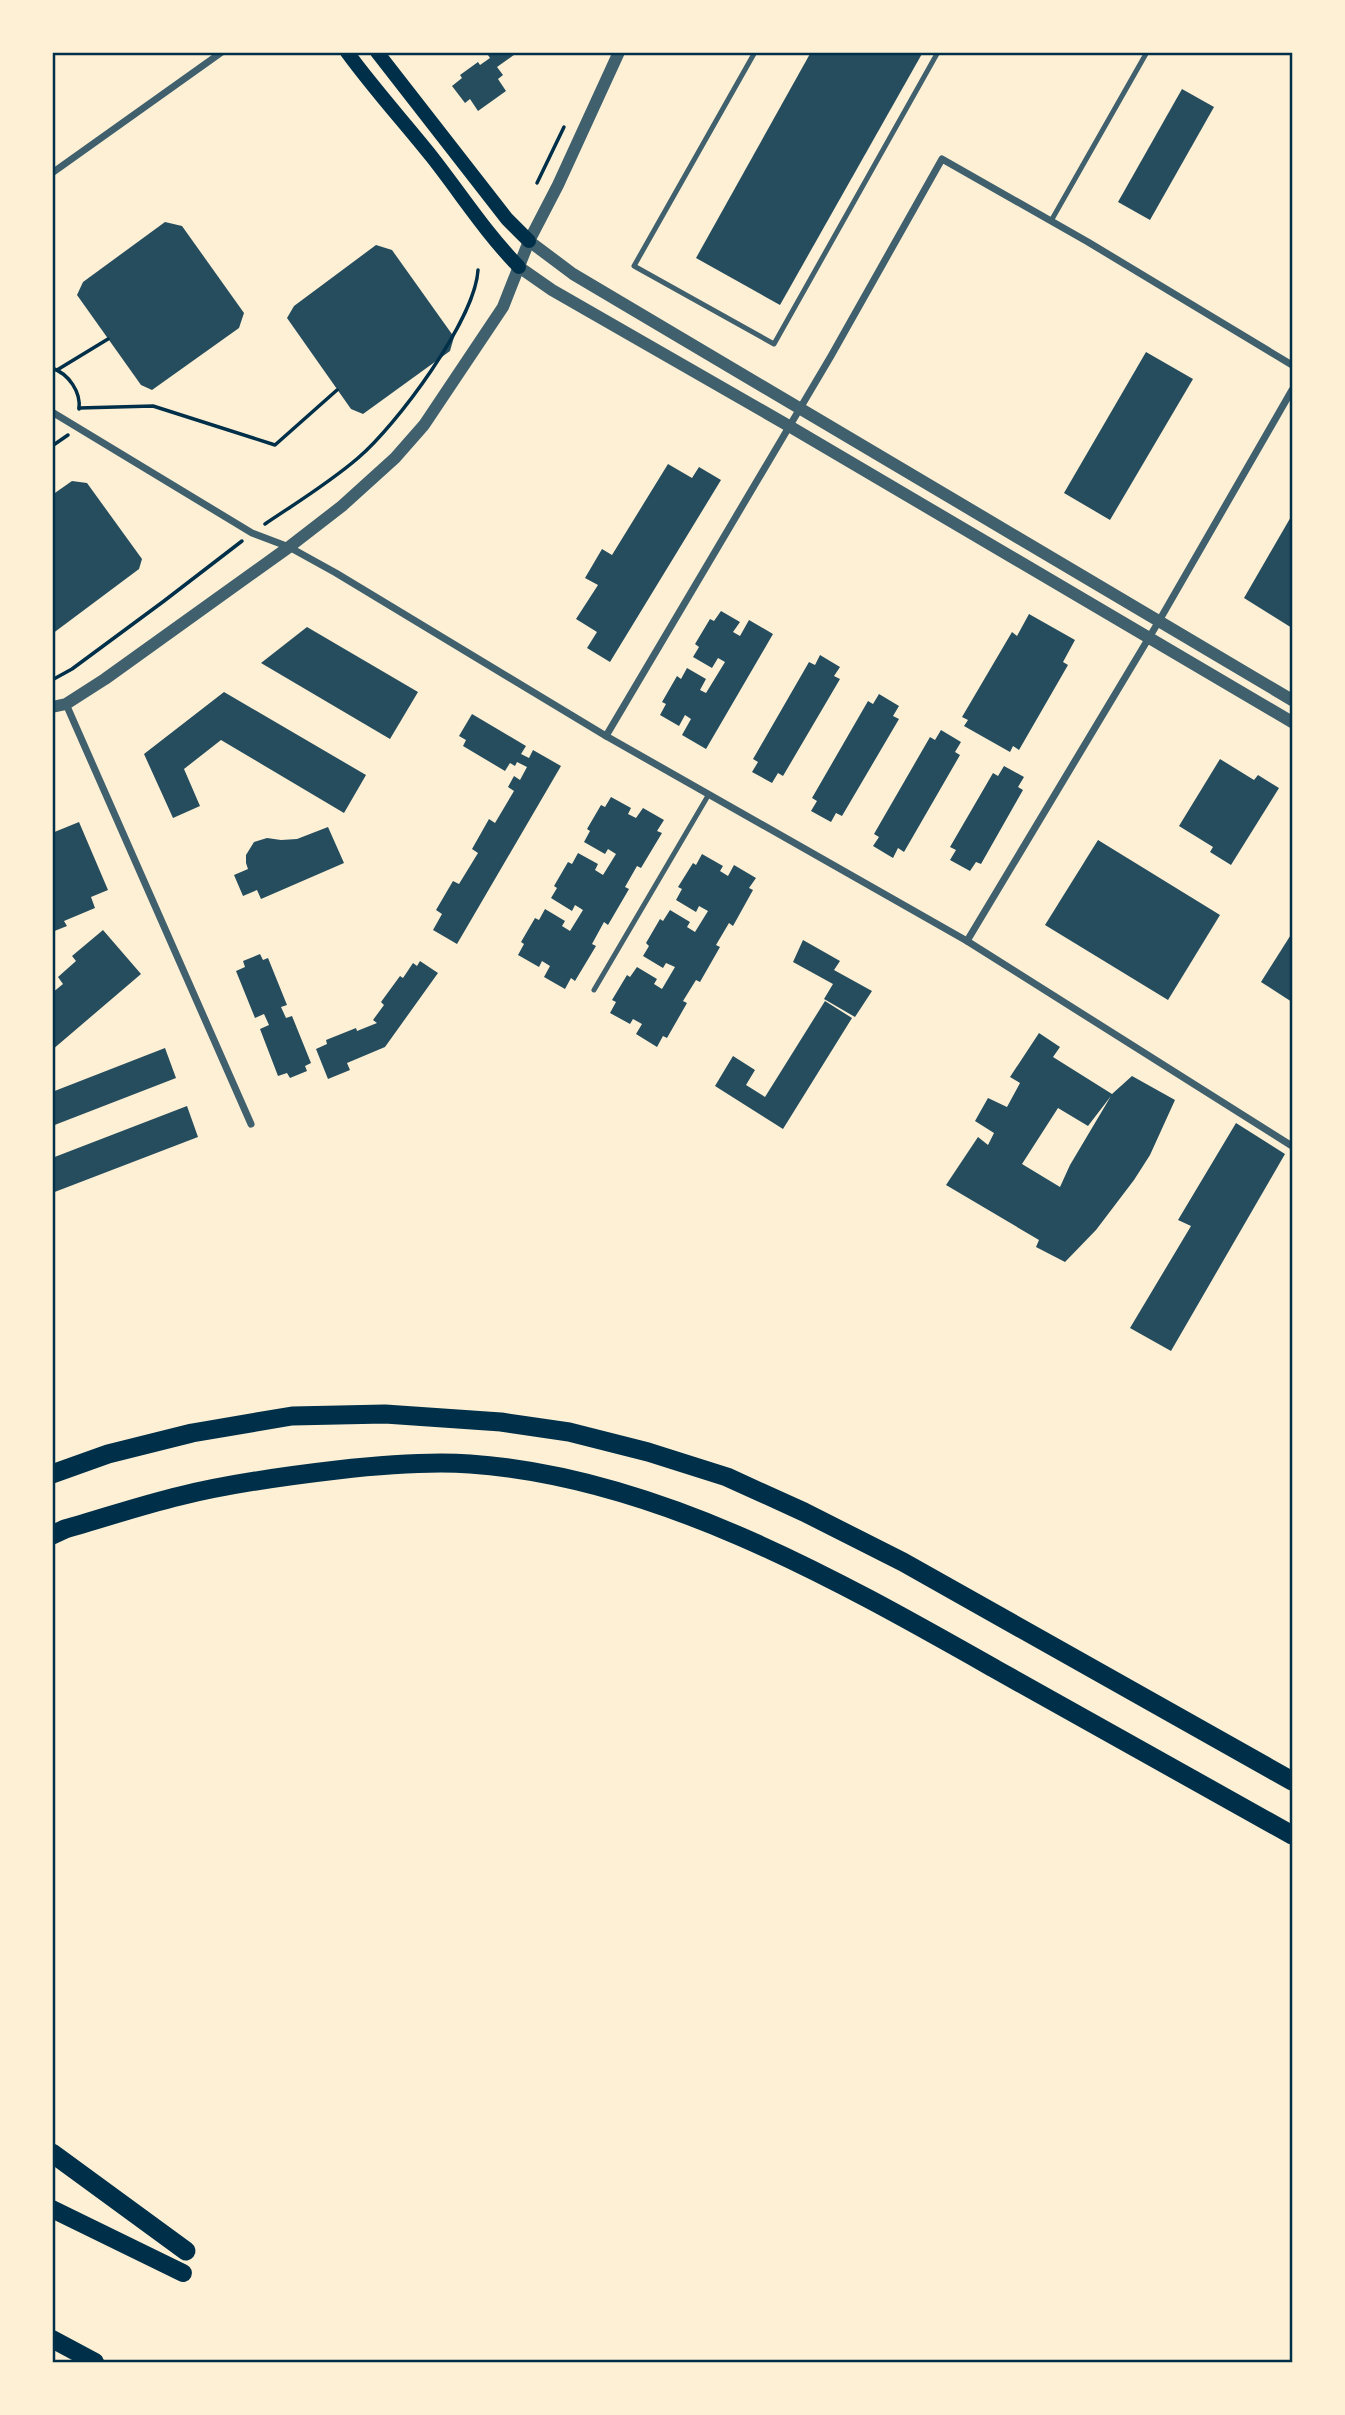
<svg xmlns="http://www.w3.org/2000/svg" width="1345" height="2415" font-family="Bitter,serif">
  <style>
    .building { fill: #264d5e; fill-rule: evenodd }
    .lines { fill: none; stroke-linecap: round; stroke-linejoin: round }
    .path { stroke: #003049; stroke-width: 3.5 }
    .service { stroke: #3f606c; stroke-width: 5 }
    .minor { stroke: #3f606c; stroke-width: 7 }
    .tertiary { stroke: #3f606c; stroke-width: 12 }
    .secondary { stroke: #003049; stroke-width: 14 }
    .primary { stroke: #003049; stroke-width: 18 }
    .trunk { stroke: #003049; stroke-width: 19 }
    .neatline { fill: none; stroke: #003049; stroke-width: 2.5 }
  </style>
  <rect width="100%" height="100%" fill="#fdf0d5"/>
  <!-- building -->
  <g class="building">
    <path d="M486,52H518L497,67L503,75L498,79L506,91L478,111L470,99L465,103L452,86L462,78L460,75L478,62L480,65L490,58Z"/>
    <path d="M811,52H923L780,305L696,258Z"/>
    <path d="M1182,89L1214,107L1150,220L1118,202Z"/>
    <path d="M165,222L182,226L244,313L239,328L152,390L141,385L77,295L83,282Z"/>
    <path d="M376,245L392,250L454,337L450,351L363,414L351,409L287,318L294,306Z"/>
    <path d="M1146,352L1193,379L1110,520L1064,493Z"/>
    <path d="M668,464L692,478L699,467L721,480L610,662L587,648L597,632L576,619L598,585L585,578L602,549L612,555Z"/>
    <path d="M72,481L87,483L142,559L139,569L52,634V495Z"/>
    <path d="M1292,515V628L1244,598Z"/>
    <path d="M721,611L740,622L733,632L740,636L749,620L773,634L706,749L682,735L691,719L685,715L679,726L660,715L666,704L662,702L677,676L681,679L687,668L706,679L700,690L706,693L725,662L718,658L712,668L693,657L699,647L695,644L710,619L714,621Z"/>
    <path d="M1029,614L1075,640L1063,662L1068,665L1019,750L1013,746L1010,752L964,726L968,720L962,717L1012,632L1017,636Z"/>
    <path d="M307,627L418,692L390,739L261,663Z"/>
    <path d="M820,655L840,667L834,676L840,679L783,776L778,773L772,783L752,772L758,762L753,759L809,662L815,665Z"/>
    <path d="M224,692L366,775L344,813L221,740L184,769L200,806L173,818L144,754Z"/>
    <path d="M879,694L899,706L893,716L899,719L842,816L836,813L831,822L811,811L817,801L812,798L868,701L873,704Z"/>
    <path d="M472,714L526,746L521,754L529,758L533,750L561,766L457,944L433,930L442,914L436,910L453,881L459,884L478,853L472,849L489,819L495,823L514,791L508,787L514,776L520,780L527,767L517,762L515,766L510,763L505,771L463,746L466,740L459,736Z"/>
    <path d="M941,730L961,742L955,752L960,755L904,852L898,848L893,858L873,846L879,837L874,834L930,737L935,740Z"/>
    <path d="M1220,759L1254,780L1258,775L1279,788L1231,865L1210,852L1213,847L1179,826Z"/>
    <path d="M1004,766L1024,777L1018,787L1023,790L981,864L976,862L970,871L950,860L956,850L950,847L993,773L998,776Z"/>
    <path d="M611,797L631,808L628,814L636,818L643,808L664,820L657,831L662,833L641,868L637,866L625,887L629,889L608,925L604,922L592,944L596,946L575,981L571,978L565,989L544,977L550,966L542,961L539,967L518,955L524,944L521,942L535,918L539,920L545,909L565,921L562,926L570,931L583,910L575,905L572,911L551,898L557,888L554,886L568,862L572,864L578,853L598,864L595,870L603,875L616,854L608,849L605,854L584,842L590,831L587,829L601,805L605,807Z"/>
    <path d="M79,822L108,890L91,897L95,908L64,921L67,926L52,932V833Z"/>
    <path d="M328,827L344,863L261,899L257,890L243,896L234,875L248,869L246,863V855L254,842L267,838L281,840L297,839Z"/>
    <path d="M1098,840L1220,915L1168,1000L1045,925Z"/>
    <path d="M702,854L723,866L720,871L728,876L734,865L756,878L749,888L753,890L733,926L729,923L716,945L720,947L700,982L696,980L683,1001L687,1003L667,1038L663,1036L657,1047L636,1034L642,1024L633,1019L630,1024L610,1013L616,1002L612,1000L627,975L630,977L637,967L657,979L654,984L662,989L675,967L666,963L663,968L643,956L649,946L646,943L660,919L663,921L670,910L690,922L687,927L695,932L708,911L699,906L696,912L676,900L682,889L678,887L693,863L696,865Z"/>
    <path d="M103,930L141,974L52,1050V993L63,984L58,977L76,961L72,956Z"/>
    <path d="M1292,933V1002L1261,982Z"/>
    <path d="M803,940L840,961L834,970L872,991L855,1017L824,999L833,984L793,962Z"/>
    <path d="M260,954L263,960L268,958L287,1005L281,1007L286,1018L292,1016L311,1063L305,1066L307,1071L290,1078L287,1073L278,1076L260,1029L269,1025L264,1014L255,1018L236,971L245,967L243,961Z"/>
    <path d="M420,961L438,973L385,1047L347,1063L350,1070L328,1079L316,1049L327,1044L326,1040L356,1028L357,1031L377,1023L373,1020L384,1005L381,1002L400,976L403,978L413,963L417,966Z"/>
    <path d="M825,1001L852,1018L783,1129L715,1086L733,1056L755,1070L746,1085L765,1097Z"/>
    <path d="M1039,1033L1060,1047L1053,1057L1112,1094L1132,1076L1175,1100L1150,1155L1134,1180L1096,1230L1065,1262L1036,1247L1039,1240L946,1185L978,1137L988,1145L994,1133L975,1121L988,1098L1007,1107L1020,1083L1010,1077ZM1111,1096L1070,1165L1060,1187L1022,1164L1058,1108L1088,1126Z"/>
    <path d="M165,1048L176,1078L52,1126V1092Z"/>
    <path d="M187,1106L198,1137L52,1193V1158Z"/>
    <path d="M1236,1123L1285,1154L1171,1351L1130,1328L1191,1226L1178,1220Z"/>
  </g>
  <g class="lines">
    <!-- path -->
    <g class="path">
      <path d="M537,183L564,127"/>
      <path d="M52,368C69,374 81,392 79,409"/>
      <path d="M57,370L108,339"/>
      <path d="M79,408L153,406L275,445L337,390"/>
      <path d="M52,446L68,435"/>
      <path d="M265,524C296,503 329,483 358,458C396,426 475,320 478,270"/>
      <path d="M52,680L72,669L164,601L242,541"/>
    </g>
    <!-- service -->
    <g class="service">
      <path d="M755,52L634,266L774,344L938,52"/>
      <path d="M1051,221L1147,52"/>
      <path d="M594,990L709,794"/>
    </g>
    <!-- minor -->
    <g class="minor">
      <path d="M52,173L222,52"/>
      <path d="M52,412L252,533L289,547L336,573L606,736L967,941L1292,1146"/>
      <path d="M66,704L251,1124"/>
      <path d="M606,736L831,356L942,159L1088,242L1292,365"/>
      <path d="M967,941L1159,621L1292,390"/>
    </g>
    <!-- tertiary -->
    <g class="tertiary">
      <path d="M529,241L573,274L1292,700"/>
      <path d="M519,267L552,290L789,426L1292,722"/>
      <path d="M52,707L66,704L105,679L289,547L342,506L395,458L424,425L503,307L529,241L558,185L619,52"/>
    </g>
    <!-- secondary -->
    <g class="secondary">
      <path d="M347,52C374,89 404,122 432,157C461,194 486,233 519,267"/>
      <path d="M377,52L507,219L529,241"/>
    </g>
    <!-- primary -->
    <g class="primary">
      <path d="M52,2209L183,2273"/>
      <path d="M52,2339L95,2362"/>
    </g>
    <!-- trunk -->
    <g class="trunk">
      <path d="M52,1474L108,1454L192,1433L292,1416L385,1414L501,1422L569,1432L648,1452L727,1477L804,1512L903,1562L1292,1781"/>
      <path d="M52,1535L65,1529C104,1518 142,1505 180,1496C232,1483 285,1476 337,1470C381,1465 426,1461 470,1464C657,1477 836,1579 997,1670C1096,1725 1194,1780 1292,1835"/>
      <path d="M52,2153L186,2251"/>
    </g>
  </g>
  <!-- border -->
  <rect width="1345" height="2415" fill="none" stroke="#fdf0d5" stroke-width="108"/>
  <rect x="54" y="54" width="1237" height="2307" class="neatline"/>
</svg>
